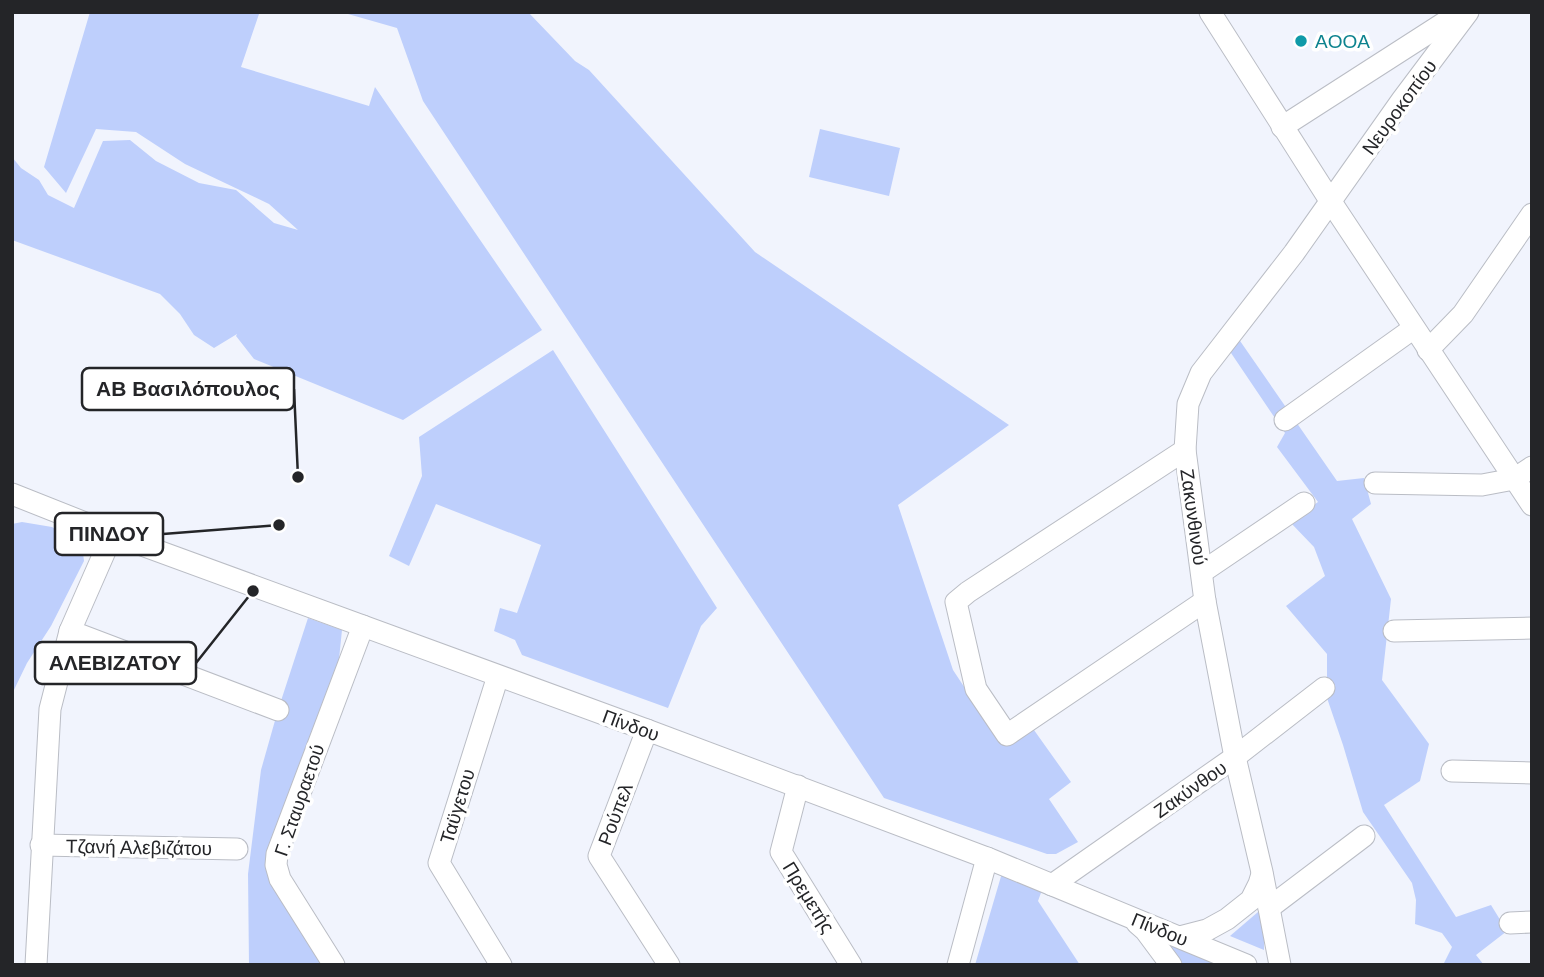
<svg xmlns="http://www.w3.org/2000/svg" width="1544" height="977" font-family="Arial,sans-serif">
  <style>
    .green { fill: #becffc }
    .lines { fill: none; stroke-linecap: round; stroke-linejoin: round }
    .minor-casing { stroke: #babdc5; stroke-width: 23 }
    .minor { stroke: #fff; stroke-width: 21 }
    .culture-dot { fill: #0f9aa8; stroke: #fff; stroke-width: 2.5 }
    .labels { text-anchor: middle; stroke-width: 7; stroke-linejoin: round; paint-order: stroke }
    .culture-label { font-size: 19px; fill: #0d838f; stroke: #fff; text-anchor: start }
    .street-label { font-size: 19px; fill: #242528; stroke: #fff }
    .leader { fill: none; stroke: #242528; stroke-width: 2.5 }
    .callout-dot { fill: #242528; stroke: #fff; stroke-width: 2.5 }
    .callout { fill: #fff; stroke: #242528; stroke-width: 2.5 }
    .callout-label { font-size: 21px; text-anchor: middle; font-weight: bold; fill: #242528 }
  </style>
  <rect width="100%" height="100%" fill="#f1f4fd"/>
  <!-- green -->
  <g class="green">
    <path d="M90,12H254L259,14L241,67L369,106L375,87L542,330L403,420L254,359L236,336L237,334L214,348L194,335L180,314L160,294L12,240V157L21,168L39,180L48,195L74,208L103,141L130,140L156,161L199,183L236,190L274,223L298,230L269,204L185,164L136,132L96,129L66,193L44,167Z"/>
    <path d="M341,12H528L575,61L589,70L755,252L1009,425L898,505L953,670L1000,741L1029,723L1071,782L1049,799L1078,842L1056,854H1047L884,798L423,101L397,28Z"/>
    <path d="M820,129L900,148L889,196L809,177Z"/>
    <path d="M1238,338L1337,481L1364,478L1371,504L1352,519L1391,599L1382,680L1429,744L1420,781L1384,805L1456,917L1491,905L1507,931L1476,955L1484,965H1443L1452,947L1442,933L1415,924L1416,900L1412,883L1363,812L1343,745L1327,698V654L1286,606L1325,576L1314,547L1290,522L1318,502L1277,447L1285,433L1229,350Z"/>
    <path d="M553,350L717,608L701,626L668,708L522,655L515,640L494,631L500,608L517,613L541,545L436,504L409,566L389,556L422,476L419,437Z"/>
    <path d="M22,522L52,527L82,545L84,561L51,626L27,663L12,694V524Z"/>
    <path d="M308,618L342,630L335,698L277,854L334,965H249L248,874L261,770L278,710Z"/>
    <path d="M1002,873L1042,890L1038,901L1080,965H975Z"/>
    <path d="M1258,912L1260,913L1264,938V950L1230,936Z"/>
    <path d="M1155,931L1243,965H1179Z"/>
  </g>
  <g class="lines">
    <defs>
      <g id="minor">
        <path d="M1210,12L1331,202L1532,505"/>
        <path d="M1282,127L1461,12"/>
        <path d="M1428,350L1463,314L1532,214"/>
        <path d="M1285,420L1414,328"/>
        <path d="M1185,450L968,592L956,602L976,689L1007,735L1205,601"/>
        <path d="M1375,483L1482,485L1514,479L1532,467"/>
        <path d="M12,494L128,540L647,730L987,858L1246,965"/>
        <path d="M1202,572L1304,503"/>
        <path d="M70,631L278,710"/>
        <path d="M1394,631L1532,628"/>
        <path d="M498,676L439,863L501,965"/>
        <path d="M647,730L599,856L669,965"/>
        <path d="M1452,771L1532,773"/>
        <path d="M798,786L781,852L851,965"/>
        <path d="M41,845L237,849"/>
        <path d="M1052,885L1235,757L1324,688"/>
        <path d="M1269,908L1364,836"/>
        <path d="M1137,923L1145,930L1171,965"/>
        <path d="M1510,923L1532,922"/>
        <path d="M1180,937L1207,930L1227,919L1251,900L1259,884L1262,874"/>
        <path d="M36,965L50,709L70,631L113,533"/>
        <path d="M334,965L280,879L276,865L277,854L363,626"/>
        <path d="M958,965L987,858"/>
        <path d="M1280,965L1262,872L1235,757L1205,601L1185,450L1188,404L1201,373L1294,253L1402,100L1468,12"/>
      </g>
    </defs>
    <!-- minor casing -->
    <use href="#minor" class="minor-casing"/>
    <!-- minor -->
    <use href="#minor" class="minor"/>
  </g>
  <!-- markers -->
  <circle class="culture-dot" cx="1301" cy="41" r="7"/>
  <g class="labels">
    <!-- culture labels -->
    <g class="culture-label">
      <text x="1315" y="48">AOOA</text>
    </g>
    <!-- street labels -->
    <g class="street-label">
      <text transform="translate(1399 107) rotate(-54)" y="7">Νευροκοπίου</text>
      <text transform="translate(1194 517) rotate(82)" y="7">Ζακυνθινού</text>
      <text transform="translate(631 725) rotate(20)" y="7">Πίνδου</text>
      <text transform="translate(1190 789) rotate(-35)" y="7">Ζακύνθου</text>
      <text transform="translate(299 800) rotate(-71)" y="7">Γ. Σταυραετού</text>
      <text transform="translate(457 806) rotate(-73)" y="7">Ταϋγετου</text>
      <text transform="translate(615 814) rotate(-69)" y="7">Ρούπελ</text>
      <text transform="translate(139 847) rotate(1)" y="7">Τζανή Αλεβιζάτου</text>
      <text transform="translate(809 897) rotate(58)" y="7">Πρεμετής</text>
      <text transform="translate(1160 929) rotate(22)" y="7">Πίνδου</text>
    </g>
  </g>
  <!-- callouts -->
  <path class="leader" d="M298 477L294 389M279 525L163 534M253 591L196 663"/>
  <g class="callout-dot">
    <circle cx="298" cy="477" r="7"/>
    <circle cx="279" cy="525" r="7"/>
    <circle cx="253" cy="591" r="7"/>
  </g>
  <g class="callout">
    <rect x="82" y="368" width="212" height="42" rx="7"/>
    <rect x="55" y="513" width="108" height="42" rx="7"/>
    <rect x="35" y="642" width="161" height="42" rx="7"/>
  </g>
  <g class="callout-label">
    <text x="188" y="396">ΑΒ Βασιλόπουλος</text>
    <text x="109" y="541">ΠΙΝΔΟΥ</text>
    <text x="115" y="670">ΑΛΕΒΙΖΑΤΟΥ</text>
  </g>
  <!-- border -->
  <rect width="1544" height="977" fill="none" stroke="#242528" stroke-width="28"/>
</svg>
